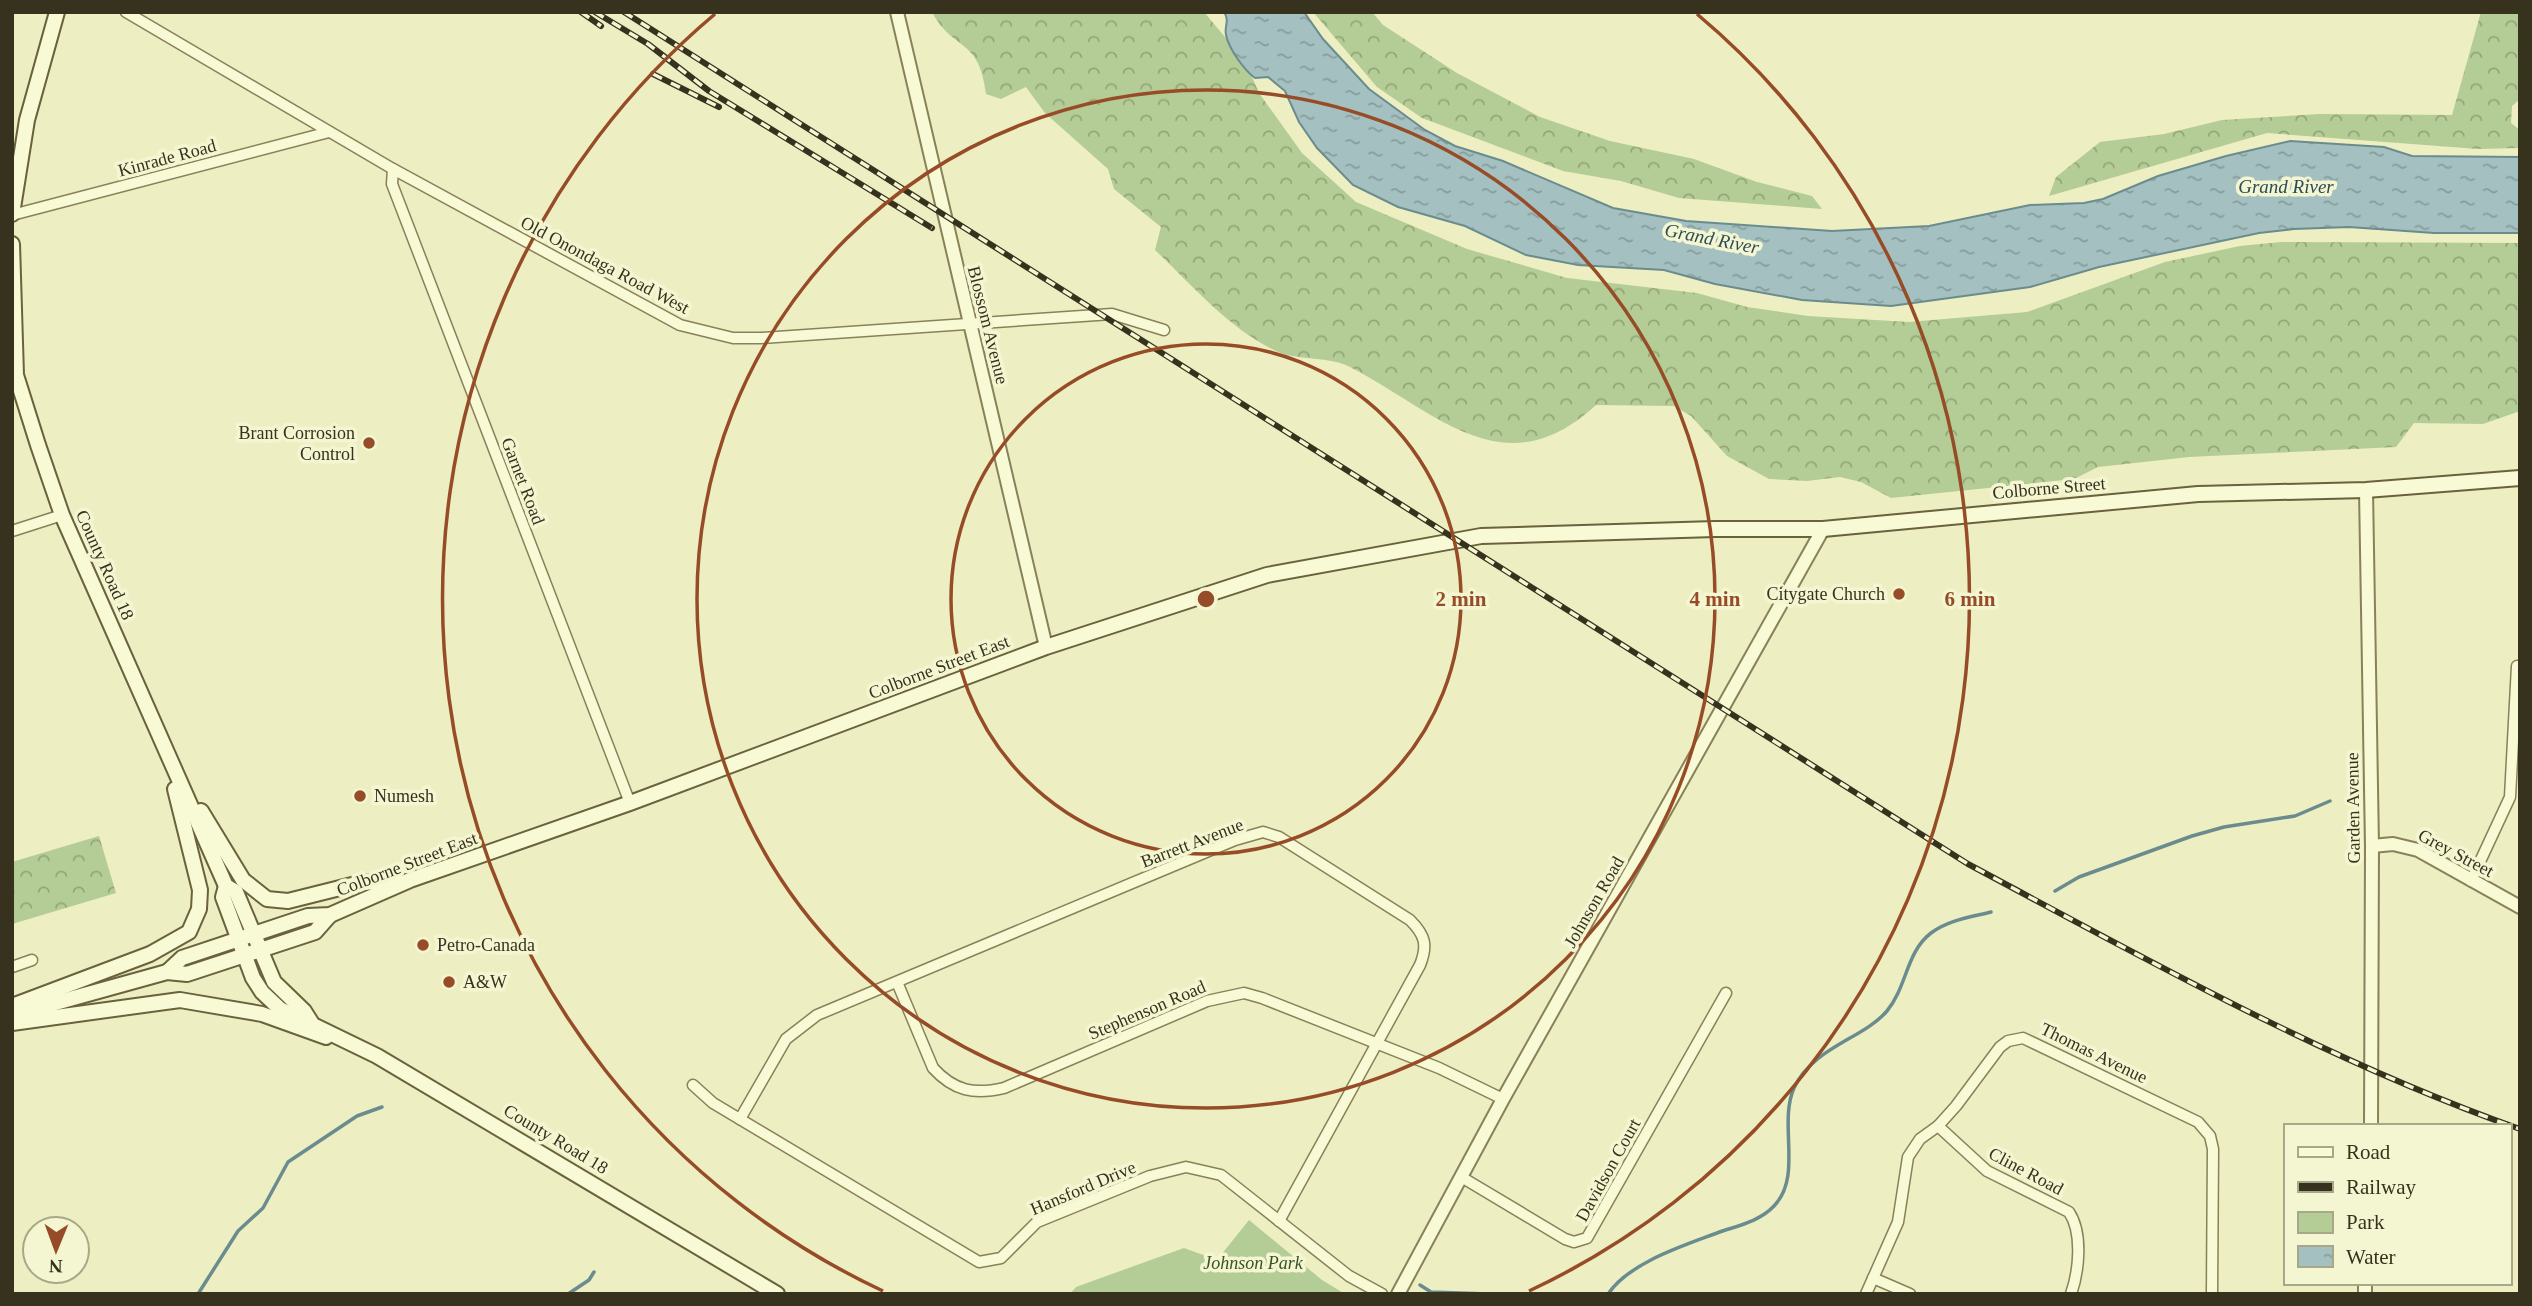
<svg xmlns="http://www.w3.org/2000/svg" width="2532" height="1306" font-family="Georgia,serif">
  <style>
    .forest { fill: url(#forest-crowns) }
    .park { fill: #b4cc95 }
    .water { fill: url(#water-ripples); stroke: #6b8c8e; stroke-width: 2 }
    .lines { fill: none; stroke-linecap: round; stroke-linejoin: round }
    .stream { stroke: #6b8c8e; stroke-width: 3.5 }
    .minor-casing { stroke: #888159; stroke-width: 13 }
    .tertiary-casing { stroke: #888159; stroke-width: 16 }
    .secondary-casing { stroke: #69623c; stroke-width: 18 }
    .minor { stroke: #f8f9d5; stroke-width: 10 }
    .tertiary { stroke: #f8f9d5; stroke-width: 12 }
    .secondary { stroke: #f8f9d5; stroke-width: 14 }
    .rail-casing { stroke: #37321d; stroke-width: 6 }
    .rail { stroke: #f4f6d1; stroke-width: 3.5; stroke-dasharray: 10; stroke-linecap: butt }
    .ring { fill: none; stroke: #974c28; stroke-width: 3.5 }
    .poi-dot { fill: #974c28; stroke: #f4f6d1; stroke-width: 2.5 }
    .labels { text-anchor: middle; stroke-width: 7; stroke-linejoin: round; paint-order: stroke }
    .street-label { font-size: 18px; fill: #37321d; stroke: #f4f6d1 }
    .poi-label { font-size: 18px; fill: #37321d; stroke: #f4f6d1; text-anchor: start }
    .park-label { font-size: 18px; font-style: italic; fill: #385424; stroke: #f4f6d1 }
    .water-label { font-size: 19px; font-style: italic; fill: #2c4c57; stroke: #f4f6d1 }
    .centre { fill: #974c28; stroke: #f4f6d1; stroke-width: 3.5 }
    .ring-label { font-size: 21px; text-anchor: middle; font-weight: bold; fill: #974c28; stroke: #f4f6d1; stroke-width: 7; stroke-linejoin: round; paint-order: stroke }
  </style>
  <defs>
    <pattern id="forest-crowns" width="20" height="18" patternUnits="userSpaceOnUse" patternTransform="scale(1.75)"><rect width="20" height="18" fill="#b4cc95"/><path d="M2 6a3 3 0 1 1 6 0M12 15a3 3 0 1 1 6 0" fill="none" stroke="#93a679"/></pattern>
    <pattern id="water-ripples" width="26" height="14" patternUnits="userSpaceOnUse" patternTransform="scale(1.75)"><rect width="26" height="14" fill="#a4c0c0"/><path d="M2 4q2-2 4 0t4 0M15 11q2-2 4 0t4 0" fill="none" stroke="#869d9b"/></pattern>
  </defs>
  <rect width="100%" height="100%" fill="#edeec1"/>
  <!-- forest -->
  <g class="forest">
    <path d="M932,12H1204L1245,61L1259,93L1302,153L1356,202L1467,249L1567,278L1697,293L1747,307L1808,316L1909,322L2027,312L2165,262L2240,246L2281,242L2520,243V411L2483,424L2414,423L2396,447L2189,457L2098,467L2074,479L1891,498L1861,482L1840,477L1807,481L1769,479L1727,456L1691,416L1674,406L1596,405C1504,490 1437,412 1350,367C1329,356 1300,361 1278,352C1230,330 1193,286 1155,250L1161,227L1114,189L1108,169L1045,113L1026,87L1001,99L986,94C979,36 954,53 932,12Z"/>
    <path d="M1313,12H1372L1383,25L1457,73L1540,117L1610,141L1694,159L1757,182L1812,196L1822,209L1679,198L1621,181L1563,171L1422,118L1377,87Z"/>
    <path d="M2481,12H2520V99L2512,106L2511,123L2520,130V148L2478,149L2267,133L2049,196L2056,177L2100,142L2164,134L2222,120L2320,114L2452,115Z"/>
    <path d="M99,836L116,893L12,924V862Z"/>
  </g>
  <!-- park -->
  <path class="park" d="M1249,1220L1322,1280L1345,1294H1070L1076,1287L1184,1248L1217,1260Z"/>
  <!-- water -->
  <path class="water" d="M1224,12H1304L1323,39L1369,89L1425,130L1455,146L1503,161L1613,208L1686,221L1832,231L1929,226L2030,205L2084,203L2103,199L2158,176L2226,156L2290,141L2384,147L2412,156L2520,157V233H2434L2349,227L2294,229L2259,233L2099,267L2030,287L1891,306L1802,300L1715,284L1664,270L1578,265L1526,255L1465,226L1398,207L1353,185L1317,148L1299,122L1285,91L1268,77L1255,78C1244,70 1229,49 1226,35C1224,26 1230,21 1224,12Z"/>
  <g class="lines">
    <!-- stream -->
    <g class="stream">
      <path d="M2055,891L2079,877L2192,836L2224,827L2295,816L2330,801"/>
      <path d="M1420,1285L1431,1292L1489,1294"/>
      <path d="M198,1294L238,1231L263,1208L288,1162L357,1116L382,1107"/>
      <path d="M568,1294L589,1280L594,1272"/>
      <path d="M1608,1294C1629,1263 1682,1246 1717,1233C1736,1226 1759,1222 1774,1206C1803,1176 1778,1124 1794,1088C1813,1047 1863,1039 1887,1011C1907,987 1906,952 1931,933C1948,920 1971,917 1991,912"/>
    </g>
    <defs>
      <g id="minor">
        <path d="M126,12L393,169L680,325L733,338H761L1112,314L1164,330"/>
        <path d="M393,169L392,184L630,803"/>
        <path d="M12,215L329,132"/>
        <path d="M12,531L62,515"/>
        <path d="M2471,881L2510,797L2517,666"/>
        <path d="M12,967L32,960"/>
        <path d="M897,982L933,1068C954,1091 974,1095 1004,1088L1207,1001L1244,993L1262,998L1439,1068L1503,1099"/>
        <path d="M693,1085L713,1103L979,1262L1001,1258L1037,1222L1150,1176L1186,1167L1221,1175L1349,1276L1382,1294"/>
        <path d="M740,1119L786,1039L817,1015L1235,840L1263,832L1279,837L1410,920C1425,935 1428,945 1420,965L1279,1221"/>
        <path d="M1938,1126L1987,1171L2069,1212C2083,1233 2079,1271 2071,1294"/>
        <path d="M1463,1178L1565,1239L1574,1242L1587,1238L1726,993"/>
        <path d="M1873,1278L1910,1294"/>
        <path d="M1866,1294L1898,1222L1908,1157L1920,1139L1938,1126L1956,1106L2000,1047L2008,1041L2023,1038L2198,1122L2210,1136L2213,1149L2212,1294"/>
      </g>
      <g id="tertiary">
        <path d="M897,12L1046,647"/>
        <path d="M2366,490L2372,846L2371,1126"/>
        <path d="M2372,846L2393,844L2418,850L2520,907"/>
        <path d="M1398,1294L1503,1099L1823,529"/>
        <path d="M2365,1294V1283"/>
      </g>
      <g id="secondary">
        <path d="M12,214L27,120L57,12"/>
        <path d="M12,244L16,375L38,445L62,515L226,886L236,892L274,982L304,1011L311,1022"/>
        <path d="M201,811L243,880L267,899L288,901L360,883L398,881"/>
        <path d="M226,886L223,897L253,978L262,992L280,1009L377,1056L777,1294"/>
        <path d="M167,972L182,958L308,916L330,915L410,880L630,803L1046,647L1267,575L1481,536L1715,529H1823L2198,494L2366,490L2520,478"/>
        <path d="M12,1006L150,954L189,932L199,909L200,890L175,789"/>
        <path d="M12,1015L167,972L187,974L315,932L330,915"/>
        <path d="M12,1023L180,1000L262,1014L326,1037"/>
      </g>
    </defs>
    <!-- minor casing -->
    <use href="#minor" class="minor-casing"/>
    <!-- tertiary casing -->
    <use href="#tertiary" class="tertiary-casing"/>
    <!-- secondary casing -->
    <use href="#secondary" class="secondary-casing"/>
    <!-- minor -->
    <use href="#minor" class="minor"/>
    <!-- tertiary -->
    <use href="#tertiary" class="tertiary"/>
    <!-- secondary -->
    <use href="#secondary" class="secondary"/>
    <defs>
      <g id="rail">
        <path d="M581,12L601,26"/>
        <path d="M595,12L648,44L709,91L932,228"/>
        <path d="M624,12L1968,864C2148,960 2327,1061 2520,1129"/>
        <path d="M653,74L719,107"/>
      </g>
    </defs>
    <!-- rail casing -->
    <use href="#rail" class="rail-casing"/>
    <!-- rail -->
    <use href="#rail" class="rail"/>
  </g>
  <!-- distance rings -->
  <g class="ring">
    <circle cx="1206" cy="599" r="255"/>
    <circle cx="1206" cy="599" r="509"/>
    <path d="M883 1291A764 764 0 0 1 715 14M1697 14A764 764 0 0 1 1529 1291"/>
  </g>
  <!-- markers -->
  <g class="poi-dot">
    <circle cx="369" cy="443" r="7"/>
    <circle cx="1899" cy="594" r="7"/>
    <circle cx="360" cy="796" r="7"/>
    <circle cx="423" cy="945" r="7"/>
    <circle cx="449" cy="982" r="7"/>
  </g>
  <g class="labels">
    <!-- street labels -->
    <g class="street-label">
      <text transform="translate(167 158) rotate(-15)" y="6">Kinrade Road</text>
      <text transform="translate(605 265) rotate(28)" y="6">Old Onondaga Road West</text>
      <text transform="translate(988 325) rotate(76)" y="6">Blossom Avenue</text>
      <text transform="translate(523 481) rotate(69)" y="6">Garnet Road</text>
      <text transform="translate(2049 488) rotate(-5)" y="6">Colborne Street</text>
      <text transform="translate(105 565) rotate(66)" y="6">County Road 18</text>
      <text transform="translate(939 667) rotate(-21)" y="6">Colborne Street East</text>
      <text transform="translate(2353 808) rotate(-91)" y="6">Garden Avenue</text>
      <text transform="translate(1192 843) rotate(-21)" y="6">Barrett Avenue</text>
      <text transform="translate(2456 853) rotate(28)" y="6">Grey Street</text>
      <text transform="translate(407 864) rotate(-21)" y="6">Colborne Street East</text>
      <text transform="translate(1594 902) rotate(-60)" y="6">Johnson Road</text>
      <text transform="translate(1147 1010) rotate(-23)" y="6">Stephenson Road</text>
      <text transform="translate(2094 1053) rotate(26)" y="6">Thomas Avenue</text>
      <text transform="translate(556 1139) rotate(31)" y="6">County Road 18</text>
      <text transform="translate(1608 1170) rotate(-61)" y="6">Davidson Court</text>
      <text transform="translate(2026 1171) rotate(28)" y="6">Cline Road</text>
      <text transform="translate(1083 1188) rotate(-23)" y="6">Hansford Drive</text>
    </g>
    <!-- poi labels -->
    <g class="poi-label">
      <text x="355" y="439" text-anchor="end">Brant Corrosion<tspan x="355" dy="21">Control</tspan></text>
      <text x="1885" y="600" text-anchor="end">Citygate Church</text>
      <text x="374" y="802">Numesh</text>
      <text x="437" y="951">Petro-Canada</text>
      <text x="463" y="988">A&amp;W</text>
    </g>
    <!-- park labels -->
    <g class="park-label">
      <text x="1253" y="1269">Johnson Park</text>
    </g>
    <!-- water labels -->
    <g class="water-label">
      <text x="2286" y="193">Grand River</text>
      <text transform="translate(1712 238) rotate(11)" y="7">Grand River</text>
    </g>
  </g>
  <circle cx="1206" cy="599" r="10" class="centre"/>
  <g class="ring-label">
    <text x="1461" y="606">2 min</text>
    <text x="1715" y="606">4 min</text>
    <text x="1970" y="606">6 min</text>
  </g>
  <!-- border -->
  <rect width="2532" height="1306" fill="none" stroke="#37321d" stroke-width="28"/>
  <!-- legend -->
  <rect x="2284" y="1124" width="228" height="161" fill="#f4f6d1" stroke="#a8a889" stroke-width="2"/>
  <rect x="2298" y="1147" width="35" height="10" fill="#f8f9d5" stroke="#a8a889" stroke-width="2"/>
  <text x="2346" y="1159" font-size="21" fill="#37321d">Road</text>
  <rect x="2298" y="1182" width="35" height="10" fill="#37321d" stroke="#a8a889" stroke-width="2"/>
  <text x="2346" y="1194" font-size="21" fill="#37321d">Railway</text>
  <rect x="2298" y="1212" width="35" height="21" fill="#b4cc95" stroke="#a8a889" stroke-width="2"/>
  <text x="2346" y="1229" font-size="21" fill="#37321d">Park</text>
  <rect x="2298" y="1246" width="35" height="21" fill="url(#water-ripples)" stroke="#a8a889" stroke-width="2"/>
  <text x="2346" y="1264" font-size="21" fill="#37321d">Water</text>
  <!-- north arrow -->
  <g transform="translate(56 1250) rotate(181)"><circle r="33" fill="#f4f6d1" stroke="#a8a889" stroke-width="2"/>
  <path d="M0-5L12 26L0 18L-12 26Z" fill="#974c28"/>
  <text y="-10" font-size="19" font-weight="bold" text-anchor="middle" fill="#37321d">N</text>
  </g>
</svg>
